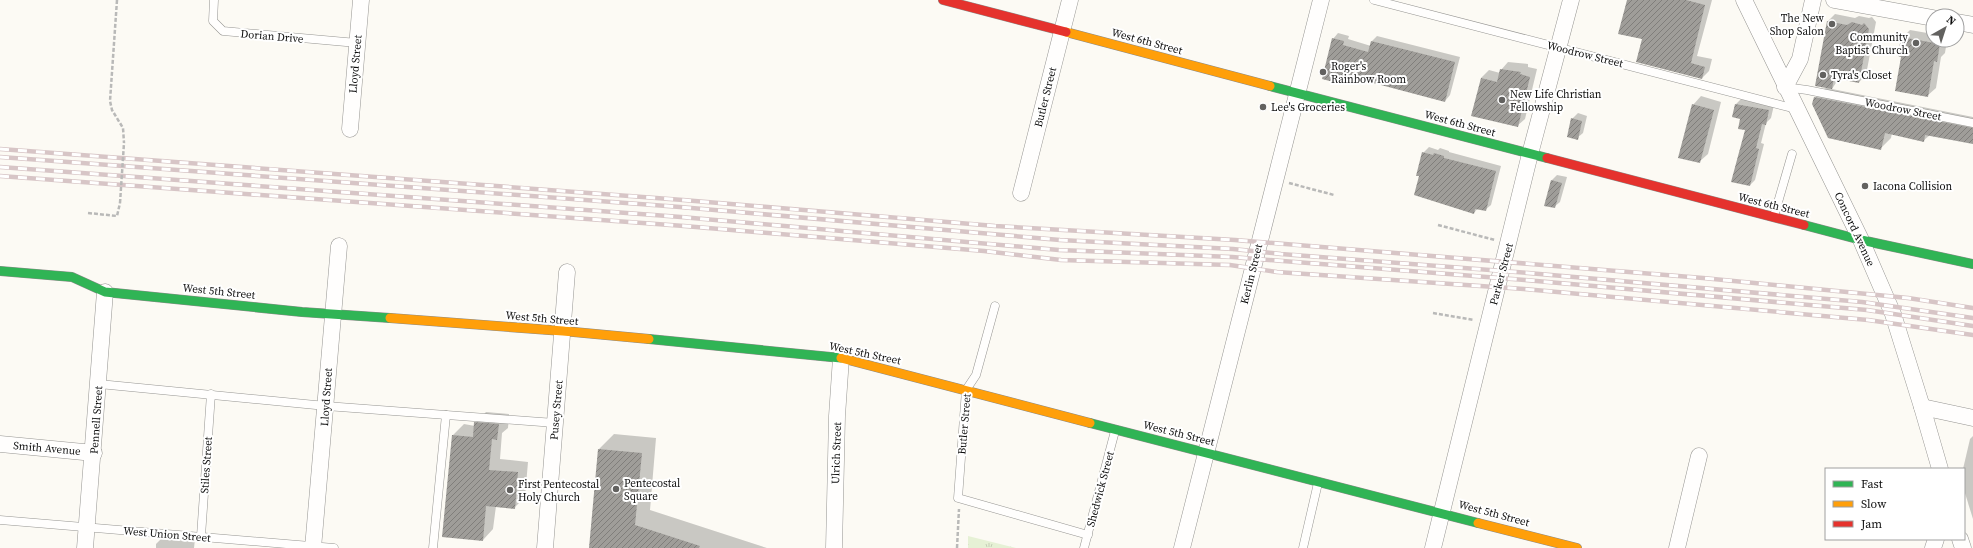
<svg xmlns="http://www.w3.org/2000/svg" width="1973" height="548" font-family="'Source Serif 4',serif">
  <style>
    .grass { fill: url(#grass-tufts) }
    .shadow { fill: #0003 }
    .building { fill: url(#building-hatch) }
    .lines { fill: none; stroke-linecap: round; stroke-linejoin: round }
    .lane-casing { stroke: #969592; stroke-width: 9 }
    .street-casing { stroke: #969592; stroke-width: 17 }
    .fast-casing { stroke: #8c8b89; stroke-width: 10 }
    .slow-casing { stroke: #8c8b89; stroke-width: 10 }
    .jam-casing { stroke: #8c8b89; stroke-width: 10 }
    .path { stroke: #b9b9b8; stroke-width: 2.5; stroke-dasharray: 4 2; stroke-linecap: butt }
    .lane { stroke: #fffefd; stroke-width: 8 }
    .street { stroke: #fffefd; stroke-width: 16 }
    .fast { stroke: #30b455; stroke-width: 9 }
    .slow { stroke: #ff9f0a; stroke-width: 9 }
    .jam { stroke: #e5322d; stroke-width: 9 }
    .rail-casing { stroke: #d7c5c6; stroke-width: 4.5 }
    .rail { stroke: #fff; stroke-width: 3; stroke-dasharray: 9; stroke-linecap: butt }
    .path-bridge { stroke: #b9b9b8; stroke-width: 2.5; stroke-dasharray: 4 2; stroke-linecap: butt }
    .poi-dot { fill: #62615f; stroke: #fff; stroke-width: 1.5 }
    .labels { text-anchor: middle; stroke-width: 4; stroke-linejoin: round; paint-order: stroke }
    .poi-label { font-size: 11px; fill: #0f0f0f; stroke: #fff; text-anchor: start }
    .street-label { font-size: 11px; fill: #0f0f0f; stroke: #fff }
  </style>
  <defs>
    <pattern id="grass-tufts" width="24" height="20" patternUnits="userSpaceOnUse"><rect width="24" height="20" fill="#e6f1d5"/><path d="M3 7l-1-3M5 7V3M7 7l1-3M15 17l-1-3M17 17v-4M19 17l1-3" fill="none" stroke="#c4cdb6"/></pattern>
    <pattern id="building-hatch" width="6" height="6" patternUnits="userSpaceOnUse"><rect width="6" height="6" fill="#9f9d99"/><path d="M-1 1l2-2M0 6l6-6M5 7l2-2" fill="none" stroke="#807e7b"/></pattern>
  </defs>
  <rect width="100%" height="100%" fill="#fcfaf4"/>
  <!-- grass -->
  <path class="grass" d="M968,536L1016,548H968Z"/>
  <!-- shadow -->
  <g class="shadow">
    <path d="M1628,0H1712L1697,56L1712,59L1709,71L1702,78Z"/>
    <path d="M1835,14L1855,18L1859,16L1869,18L1872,17L1876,22L1866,75L1859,82L1839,78L1832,89L1973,117V143L1930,135L1923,141L1892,133L1891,138L1881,148L1815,98L1826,87L1817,85L1828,21Z"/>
    <path d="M1910,30L1933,34V40H1947L1945,53L1941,57L1936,88L1927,96L1902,56V38Z"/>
    <path d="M1338,33L1349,36L1348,39L1371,46L1372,41L1377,36L1460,57L1450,95L1445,101L1351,76L1344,84L1333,39Z"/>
    <path d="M1508,62L1528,64V67L1537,69L1525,119L1517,126L1481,78L1489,70L1500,73L1501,70Z"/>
    <path d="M1701,96L1721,102L1708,154L1699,162L1693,105Z"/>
    <path d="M1741,99L1774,105L1771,118L1766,123L1761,143L1764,144L1755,180L1750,185L1746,130L1742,118L1733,116L1736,104Z"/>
    <path d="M1578,113L1587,116L1583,133L1577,138L1572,119Z"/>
    <path d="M1429,147L1438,150L1440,148L1449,151V152L1501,166L1491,205L1485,210L1478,208L1474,213L1420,176L1423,153Z"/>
    <path d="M1557,175L1567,177L1560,202L1554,207L1552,180Z"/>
    <path d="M486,412L509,414L508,428L502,433L500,459L528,462L525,497L514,508L496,506L493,529L483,540L453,435L464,424L475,426V423Z"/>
    <path d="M614,434L656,438L650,510L767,548H590L599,449Z"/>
    <path d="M1973,436V519L1964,490L1963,469L1970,439Z"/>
    <path d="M164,536L195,539L194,548H156V544Z"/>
  </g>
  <!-- building -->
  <g class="building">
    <path d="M1627,0H1686L1705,5L1691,63L1705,67L1702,79L1636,62L1642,39L1618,34Z"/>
    <path d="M1827,21L1847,25L1852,22L1862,25L1864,23L1869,29L1859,83L1834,78L1832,89L1815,86Z"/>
    <path d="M1901,37L1940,44L1937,62L1934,61L1928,97L1895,91L1901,57L1898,56Z"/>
    <path d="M1332,38L1344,41L1343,45L1368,52L1371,41L1455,62L1445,102L1347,76L1345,85L1322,79Z"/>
    <path d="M1500,69L1521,72L1520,74L1530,77L1518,127L1471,116L1481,78L1497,82Z"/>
    <path d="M1814,97L1973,128V144L1925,135L1924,142L1885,133L1881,150L1828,138L1812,104Z"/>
    <path d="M1692,104L1714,110L1700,163L1678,158Z"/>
    <path d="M1735,104L1769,110L1766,125L1762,124L1756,148L1759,149L1750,186L1731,182L1745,130L1738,129L1740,119L1732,117Z"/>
    <path d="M1571,118L1582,121L1578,140L1567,137Z"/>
    <path d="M1422,152L1433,155L1434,153L1444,156V158L1496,171L1486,211L1475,209L1474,214L1414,195L1419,176H1416Z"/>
    <path d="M1551,180L1562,183L1555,208L1544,206Z"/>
    <path d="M474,422L499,424L497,440L492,439L489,470L518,472L515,509L486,506L483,541L442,537L452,435L473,437Z"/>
    <path d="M598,449L642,453L635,525L700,546L699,548H589Z"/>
  </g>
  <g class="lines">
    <defs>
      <g id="lane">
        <path d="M214,0L213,21L223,31L357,43"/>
        <path d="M1374,0L1796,109"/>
        <path d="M1785,87L1807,90L1973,123"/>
        <path d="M1774,216L1792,154"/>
        <path d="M995,306L976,375L966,390L958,498L1088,535"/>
        <path d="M99,384L326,406L555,423"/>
        <path d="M0,520L334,548"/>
        <path d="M201,536L211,394"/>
        <path d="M433,548L446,415"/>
        <path d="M1084,548L1115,431"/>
        <path d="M1303,548L1318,483"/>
      </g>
      <g id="street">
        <path d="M1744,0L1861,240L1893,314L1922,407L1940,469"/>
        <path d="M1834,0L1933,18"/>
        <path d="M1957,22L1973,25"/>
        <path d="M1785,87L1800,59L1813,0"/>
        <path d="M350,129L361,0"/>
        <path d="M1021,193L1070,0"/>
        <path d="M1922,407L1973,418"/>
        <path d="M0,444L94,453"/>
        <path d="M1960,539L1963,548"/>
        <path d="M85,548L105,292"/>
        <path d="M313,548L339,246"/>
        <path d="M545,548L567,272"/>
        <path d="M834,548L837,416L841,358"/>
        <path d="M1182,548L1321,0"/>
        <path d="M1433,548L1530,154L1571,0"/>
        <path d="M1677,548L1699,456"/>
        <path d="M1933,548L1936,539"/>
      </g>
      <g id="fast">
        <path d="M1270,86L1547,158"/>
        <path d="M1804,225L1861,240L1973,264"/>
        <path d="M0,271L72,277L105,292L302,312L390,318"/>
        <path d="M649,339L841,358"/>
        <path d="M1090,423L1478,523"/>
      </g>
      <g id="slow">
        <path d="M1066,32L1270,86"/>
        <path d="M390,318L563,331L649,339"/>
        <path d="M841,358L1090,423"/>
        <path d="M1478,523L1577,548"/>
      </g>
      <g id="jam">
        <path d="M943,0L1066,32"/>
        <path d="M1547,158L1804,225"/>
      </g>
    </defs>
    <!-- lane casing -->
    <use href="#lane" class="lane-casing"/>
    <!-- street casing -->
    <use href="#street" class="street-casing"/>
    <!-- fast casing -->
    <use href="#fast" class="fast-casing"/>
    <!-- slow casing -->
    <use href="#slow" class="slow-casing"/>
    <!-- jam casing -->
    <use href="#jam" class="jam-casing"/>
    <!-- path -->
    <g class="path">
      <path d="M117,0L110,101L112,110L123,128L124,143"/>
      <path d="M1289,183L1334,195"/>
      <path d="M88,213L117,216L120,203"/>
      <path d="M1438,225L1495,240"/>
      <path d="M1433,313L1474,320"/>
      <path d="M957,548L959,509"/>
    </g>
    <!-- lane -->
    <use href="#lane" class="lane"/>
    <!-- street -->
    <use href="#street" class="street"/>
    <!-- fast -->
    <use href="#fast" class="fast"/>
    <!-- slow -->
    <use href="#slow" class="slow"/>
    <!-- jam -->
    <use href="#jam" class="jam"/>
    <defs>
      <g id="rail">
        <path d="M0,149L683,200L995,226L1235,240L1703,278L1908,298L1973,308"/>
        <path d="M0,157L680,207L1060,240L1233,249L1281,254L1528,273L1862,302L1973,318"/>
        <path d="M0,167L681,217L1059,250L1232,257L1525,280L1867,310L1973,326"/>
        <path d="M0,176L684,226L984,251L1061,260L1230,265L1277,272L1524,289L1868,320L1973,335"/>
      </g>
    </defs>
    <!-- rail casing -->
    <use href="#rail" class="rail-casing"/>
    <!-- rail -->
    <use href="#rail" class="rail"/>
    <!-- path-bridge -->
    <path class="path-bridge" d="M120,203L124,143"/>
  </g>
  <!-- markers -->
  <g class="poi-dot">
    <circle cx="1832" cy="24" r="4"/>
    <circle cx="1916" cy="43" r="4"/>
    <circle cx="1323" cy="72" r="4"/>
    <circle cx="1823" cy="75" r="4"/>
    <circle cx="1502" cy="100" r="4"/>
    <circle cx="1263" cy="107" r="4"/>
    <circle cx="1865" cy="186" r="4"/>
    <circle cx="616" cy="489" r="4"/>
    <circle cx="510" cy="490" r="4"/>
  </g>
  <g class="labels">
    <!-- poi labels -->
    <g class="poi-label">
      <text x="1824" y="22" text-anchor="end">The New<tspan x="1824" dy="13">Shop Salon</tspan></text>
      <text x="1908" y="41" text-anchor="end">Community<tspan x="1908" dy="13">Baptist Church</tspan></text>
      <text x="1331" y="70">Roger's<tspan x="1331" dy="13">Rainbow Room</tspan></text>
      <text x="1831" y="79">Tyra's Closet</text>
      <text x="1510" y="98">New Life Christian<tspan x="1510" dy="13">Fellowship</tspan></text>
      <text x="1271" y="111">Lee's Groceries</text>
      <text x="1873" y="190">Iacona Collision</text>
      <text x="624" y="487">Pentecostal<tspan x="624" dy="13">Square</tspan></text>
      <text x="518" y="488">First Pentecostal<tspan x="518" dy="13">Holy Church</tspan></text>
    </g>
    <!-- street labels -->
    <g class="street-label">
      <text transform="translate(272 36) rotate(5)" y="4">Dorian Drive</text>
      <text transform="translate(1147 41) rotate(15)" y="4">West 6th Street</text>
      <text transform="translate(1585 54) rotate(14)" y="4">Woodrow Street</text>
      <text transform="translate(355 64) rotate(-85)" y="4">Lloyd Street</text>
      <text transform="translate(1045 97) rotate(-76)" y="4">Butler Street</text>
      <text transform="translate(1903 109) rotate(11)" y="4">Woodrow Street</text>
      <text transform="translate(1460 123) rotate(15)" y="4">West 6th Street</text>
      <text transform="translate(1774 205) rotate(14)" y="4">West 6th Street</text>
      <text transform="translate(1855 229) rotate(65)" y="4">Concord Avenue</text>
      <text transform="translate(1251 274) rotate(-76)" y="4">Kerlin Street</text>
      <text transform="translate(1501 274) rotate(-75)" y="4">Parker Street</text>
      <text transform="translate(219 291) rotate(6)" y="4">West 5th Street</text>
      <text transform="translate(542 318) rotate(5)" y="4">West 5th Street</text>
      <text transform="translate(865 353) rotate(12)" y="4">West 5th Street</text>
      <text transform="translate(326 397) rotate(-86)" y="4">Lloyd Street</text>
      <text transform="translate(556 410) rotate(-85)" y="4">Pusey Street</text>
      <text transform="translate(96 420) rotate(-86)" y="4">Pennell Street</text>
      <text transform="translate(964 424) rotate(-85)" y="4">Butler Street</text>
      <text transform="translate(1179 433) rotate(14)" y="4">West 5th Street</text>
      <text transform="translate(47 448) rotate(5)" y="4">Smith Avenue</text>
      <text transform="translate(836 453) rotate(-88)" y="4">Ulrich Street</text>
      <text transform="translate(206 465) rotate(-86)" y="4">Stiles Street</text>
      <text transform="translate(1100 489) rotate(-75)" y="4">Shedwick Street</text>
      <text transform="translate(1494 513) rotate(15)" y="4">West 5th Street</text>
      <text transform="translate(167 534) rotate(5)" y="4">West Union Street</text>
    </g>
  </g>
  <!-- legend -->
  <rect x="1825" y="468" width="140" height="72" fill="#ffffff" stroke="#9f9f9f"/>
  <rect x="1833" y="481" width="20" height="6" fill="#30b455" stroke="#9f9f9f"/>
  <text x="1861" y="488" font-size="12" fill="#0f0f0f">Fast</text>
  <rect x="1833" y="501" width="20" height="6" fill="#ff9f0a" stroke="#9f9f9f"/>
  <text x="1861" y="508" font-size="12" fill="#0f0f0f">Slow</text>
  <rect x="1833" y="521" width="20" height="6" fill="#e5322d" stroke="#9f9f9f"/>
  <text x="1861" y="528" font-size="12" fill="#0f0f0f">Jam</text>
  <!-- north arrow -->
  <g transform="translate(1945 28) rotate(39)"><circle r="19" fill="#ffffff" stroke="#9f9f9f"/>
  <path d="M0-3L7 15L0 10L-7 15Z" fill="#62615f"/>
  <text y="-6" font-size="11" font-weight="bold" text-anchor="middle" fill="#0f0f0f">N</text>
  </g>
</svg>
